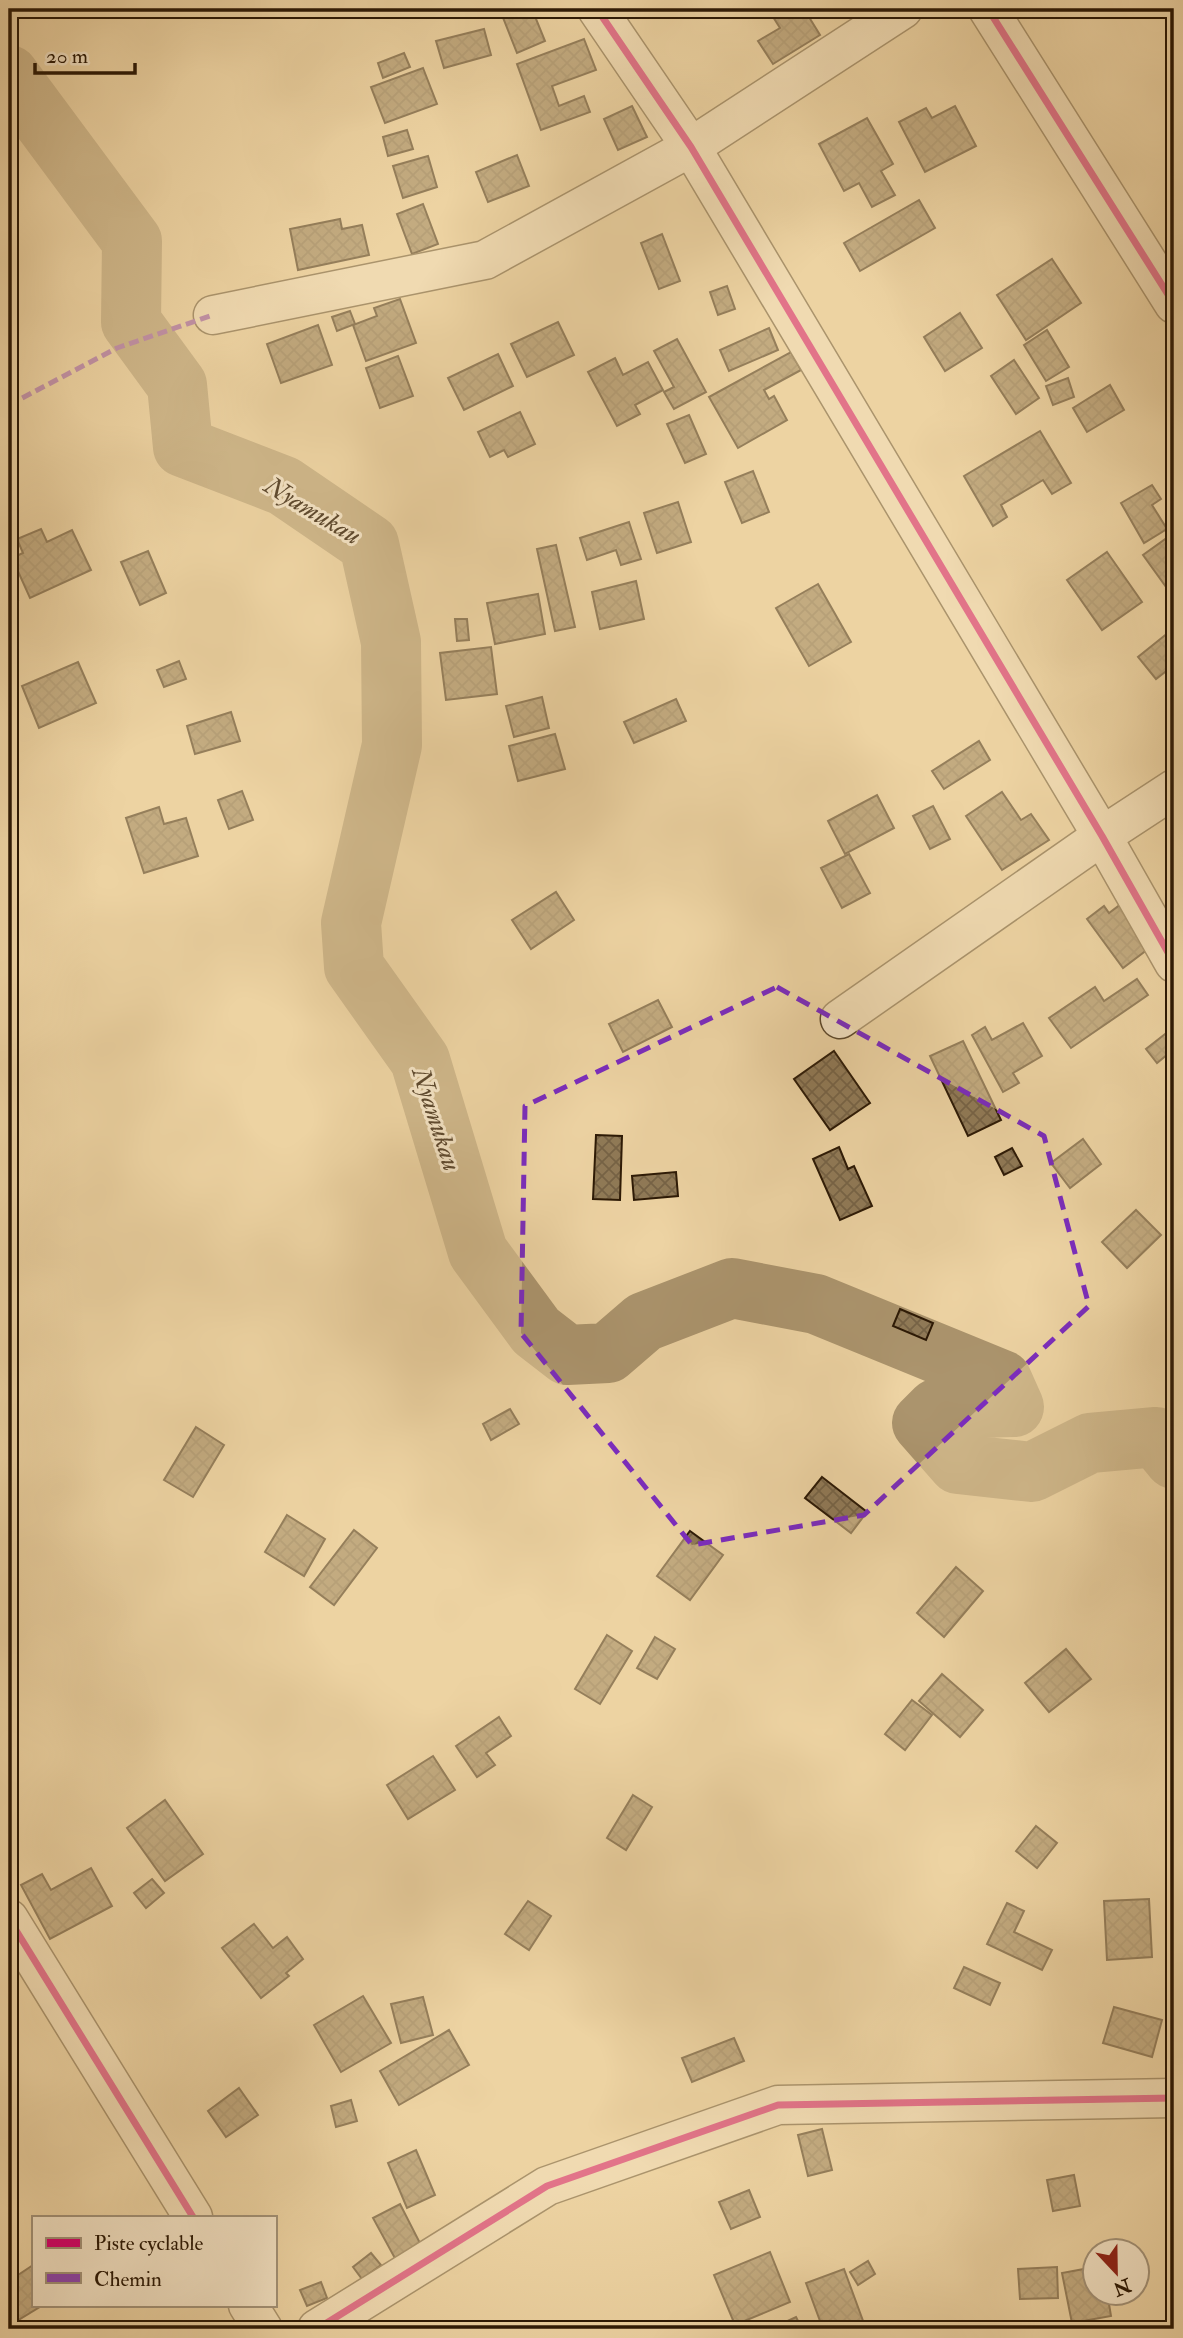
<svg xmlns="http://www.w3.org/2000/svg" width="1183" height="2338" font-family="'IM FELL Double Pica',serif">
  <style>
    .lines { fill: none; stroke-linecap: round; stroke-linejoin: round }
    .river { stroke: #ab946d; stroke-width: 60 }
    .building { fill: url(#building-cross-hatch); stroke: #2c1905; stroke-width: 2 }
    .minor-casing { stroke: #5c482c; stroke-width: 41 }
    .minor { stroke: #f3e2c3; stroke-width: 38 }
    .quiet { stroke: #8e44ad; stroke-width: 5; stroke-dasharray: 10 5; stroke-linecap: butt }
    .cycleway-casing { stroke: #f3e2c3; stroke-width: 11 }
    .cycleway { stroke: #d6006c; stroke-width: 7 }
    .marked { fill: none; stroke: #7b2cbf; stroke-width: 5; stroke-dasharray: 14 9; stroke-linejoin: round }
    .labels { text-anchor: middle; stroke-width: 6; stroke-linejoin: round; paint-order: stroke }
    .water-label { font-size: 26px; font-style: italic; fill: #5f4a2f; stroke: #f3e2c3 }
  </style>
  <defs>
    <pattern id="building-cross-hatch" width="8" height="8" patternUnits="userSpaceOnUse" patternTransform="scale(1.75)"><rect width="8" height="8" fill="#907a57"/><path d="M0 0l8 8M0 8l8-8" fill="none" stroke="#766346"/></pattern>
  </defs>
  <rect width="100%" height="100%" fill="#edd3a3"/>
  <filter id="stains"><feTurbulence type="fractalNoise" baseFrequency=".00286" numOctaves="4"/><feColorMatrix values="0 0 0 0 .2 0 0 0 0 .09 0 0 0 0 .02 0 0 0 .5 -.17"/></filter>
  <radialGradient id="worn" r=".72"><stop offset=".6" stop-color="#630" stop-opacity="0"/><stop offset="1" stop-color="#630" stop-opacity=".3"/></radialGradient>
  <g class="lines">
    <!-- river -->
    <path class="river" d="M9,75L132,241L131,322L177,385L183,447L284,486L369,544L391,642L392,745L351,923L354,967L420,1060L478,1252L536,1331L567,1355L608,1353L644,1322L732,1288L816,1304L1002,1380L1014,1407L936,1409L922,1423L958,1464L1032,1472L1090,1443L1156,1437L1174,1459"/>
  </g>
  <!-- building -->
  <g class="building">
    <path d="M518,9H532L545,41L517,53L502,15Z"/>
    <path d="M768,9H804L820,35L773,64L758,41L780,28Z"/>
    <path d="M484,29L491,55L444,68L436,41Z"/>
    <path d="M584,39L596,70L552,86L559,106L584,96L590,112L541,130L517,64Z"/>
    <path d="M404,53L410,67L383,78L378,63Z"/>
    <path d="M423,68L437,104L385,123L371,87Z"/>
    <path d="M632,106L647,137L618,150L604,119Z"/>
    <path d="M955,106L976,146L925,172L899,122L926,108L932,118Z"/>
    <path d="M867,118L893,164L881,171L895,195L872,207L859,183L844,191L819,144Z"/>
    <path d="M407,130L413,149L388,156L383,137Z"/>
    <path d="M517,155L529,186L488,202L476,172Z"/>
    <path d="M428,156L437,187L403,198L393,166Z"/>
    <path d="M919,200L935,228L860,271L844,243Z"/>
    <path d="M423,204L438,244L412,254L397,214Z"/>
    <path d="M340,219L342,229L362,225L369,255L298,270L290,229Z"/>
    <path d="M662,234L680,281L659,289L641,243Z"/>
    <path d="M1052,259L1081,303L1026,340L997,295Z"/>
    <path d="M727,286L735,309L718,315L710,292Z"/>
    <path d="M400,299L416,343L366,361L353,325L377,316L374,308Z"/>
    <path d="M350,311L355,324L337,331L332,317Z"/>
    <path d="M960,313L982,348L945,371L924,337Z"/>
    <path d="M558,322L574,355L527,377L511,344Z"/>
    <path d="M318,325L332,365L281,383L267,344Z"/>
    <path d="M769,328L778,350L729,371L720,350Z"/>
    <path d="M1047,330L1069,367L1046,381L1024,345Z"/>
    <path d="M677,339L706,392L674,409L664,392L674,387L654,351Z"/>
    <path d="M791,352L801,370L764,390L769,399L774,396L787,420L738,448L709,397Z"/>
    <path d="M498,354L513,386L464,410L448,378Z"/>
    <path d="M398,356L413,396L380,408L366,368Z"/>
    <path d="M615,358L623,375L648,362L663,390L635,405L640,414L617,426L588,372Z"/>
    <path d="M1014,360L1039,398L1016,414L991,376Z"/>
    <path d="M1068,378L1074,397L1053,405L1046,386Z"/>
    <path d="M1110,385L1124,410L1087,432L1073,408Z"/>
    <path d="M520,412L535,444L508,457L504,450L490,457L478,432Z"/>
    <path d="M689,415L706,454L685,463L667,424Z"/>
    <path d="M1040,431L1071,483L1052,494L1043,480L1001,505L1007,517L993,526L964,476Z"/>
    <path d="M753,471L769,512L742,523L725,482Z"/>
    <path d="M1152,485L1161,499L1152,505L1167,529L1144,543L1121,503Z"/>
    <path d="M678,502L691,542L657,553L644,513Z"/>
    <path d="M629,522L641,559L621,565L616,550L587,560L580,538Z"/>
    <path d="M41,529L47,542L72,530L91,570L30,598L12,558L23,553L17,539Z"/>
    <path d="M1171,535L1174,539V587L1169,591L1143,555Z"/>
    <path d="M556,545L575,627L555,631L537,549Z"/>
    <path d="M148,551L166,593L140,605L121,562Z"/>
    <path d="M1107,552L1142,602L1102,630L1067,580Z"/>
    <path d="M9,572L18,600L9,603Z"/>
    <path d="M636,581L644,619L600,629L592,592Z"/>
    <path d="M818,584L851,642L809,666L776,608Z"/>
    <path d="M538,594L545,634L495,644L487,603Z"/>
    <path d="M455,619H467L469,640L457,641Z"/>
    <path d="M1174,628V665L1156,679L1138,657Z"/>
    <path d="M491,647L497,694L446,700L440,653Z"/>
    <path d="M179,661L186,679L164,687L157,670Z"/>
    <path d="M78,662L96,703L39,728L22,686Z"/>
    <path d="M542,697L549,728L514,737L506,706Z"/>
    <path d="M676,699L686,721L634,743L624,722Z"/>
    <path d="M231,712L240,741L195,754L187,726Z"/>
    <path d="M555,734L565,769L518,781L509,746Z"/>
    <path d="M979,741L990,760L944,789L932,771Z"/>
    <path d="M242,791L253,820L229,829L218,800Z"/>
    <path d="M1002,792L1021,820L1031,814L1049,840L1002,870L966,816Z"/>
    <path d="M877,795L894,828L845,854L828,821Z"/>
    <path d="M933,806L950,839L930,849L913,816Z"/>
    <path d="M159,807L164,824L186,818L198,856L144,873L126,818Z"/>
    <path d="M849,854L870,893L842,908L821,868Z"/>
    <path d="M556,892L574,920L531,949L512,920Z"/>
    <path d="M1125,901L1156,943L1123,968L1087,919L1104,906L1109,913Z"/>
    <path d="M1137,979L1148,995L1071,1048L1049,1018L1095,987L1104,1001Z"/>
    <path d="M658,1000L672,1027L623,1052L609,1024Z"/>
    <path d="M1023,1023L1042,1056L1013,1073L1019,1083L1003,1092L972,1035L985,1027L992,1040Z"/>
    <path d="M1174,1027V1049L1157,1063L1146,1049Z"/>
    <path d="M963,1041L1001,1120L968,1136L930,1056Z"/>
    <path d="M834,1051L870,1103L830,1130L794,1079Z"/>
    <path d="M596,1135L622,1136L620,1200L593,1199Z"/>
    <path d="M1083,1139L1101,1164L1070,1188L1051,1163Z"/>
    <path d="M839,1147L848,1169L854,1166L872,1206L840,1220L813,1159Z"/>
    <path d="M1012,1148L1022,1166L1004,1175L995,1157Z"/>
    <path d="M676,1172L678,1196L634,1200L632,1176Z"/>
    <path d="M1136,1210L1161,1235L1127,1268L1102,1242Z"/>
    <path d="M900,1309L933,1323L926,1340L893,1326Z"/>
    <path d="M510,1409L519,1424L491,1440L483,1424Z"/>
    <path d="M196,1427L224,1445L193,1497L164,1480Z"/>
    <path d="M822,1477L867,1512L851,1533L805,1498Z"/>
    <path d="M287,1515L325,1539L304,1576L265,1552Z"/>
    <path d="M354,1530L377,1548L334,1605L310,1587Z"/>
    <path d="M690,1531L723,1555L690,1600L657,1576Z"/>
    <path d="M956,1567L983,1591L944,1637L917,1613Z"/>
    <path d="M607,1635L632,1651L600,1704L575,1689Z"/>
    <path d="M655,1637L675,1649L657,1679L637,1668Z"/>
    <path d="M1066,1649L1091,1679L1049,1712L1025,1683Z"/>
    <path d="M942,1674L983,1710L960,1737L919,1701Z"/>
    <path d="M912,1700L932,1715L905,1750L885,1734Z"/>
    <path d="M499,1717L511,1736L486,1753L495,1765L477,1777L456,1746Z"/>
    <path d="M433,1756L455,1790L408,1819L387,1785Z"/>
    <path d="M633,1795L652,1807L626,1850L607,1838Z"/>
    <path d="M165,1800L203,1854L165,1881L127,1828Z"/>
    <path d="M1036,1826L1057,1843L1037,1868L1016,1851Z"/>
    <path d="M91,1868L112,1906L50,1939L21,1885L42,1874L51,1890Z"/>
    <path d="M152,1879L164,1893L146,1908L134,1893Z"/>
    <path d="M1149,1899L1152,1957L1107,1960L1104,1901Z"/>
    <path d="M528,1901L551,1916L529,1950L505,1934Z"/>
    <path d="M1007,1903L1024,1911L1014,1932L1052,1950L1042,1970L987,1944Z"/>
    <path d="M254,1924L273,1948L287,1937L303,1959L286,1973L289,1976L261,1998L222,1948Z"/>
    <path d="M964,1967L1000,1983L990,2005L954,1988Z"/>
    <path d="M363,1996L391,2043L341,2072L314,2025Z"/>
    <path d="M423,1997L433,2035L401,2043L391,2004Z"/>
    <path d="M1114,2007L1162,2020L1152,2057L1103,2043Z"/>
    <path d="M449,2030L469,2065L399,2105L380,2071Z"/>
    <path d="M734,2038L744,2061L692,2082L682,2058Z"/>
    <path d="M239,2088L258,2115L226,2137L208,2111Z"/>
    <path d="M351,2100L357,2121L336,2127L331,2106Z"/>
    <path d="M822,2129L832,2170L808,2176L798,2135Z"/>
    <path d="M416,2150L435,2195L407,2208L388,2163Z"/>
    <path d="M1074,2175L1080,2206L1053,2211L1047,2180Z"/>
    <path d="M749,2190L760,2217L731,2229L719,2202Z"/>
    <path d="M400,2204L423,2249L397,2262L373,2218Z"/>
    <path d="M770,2252L790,2302L735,2325L714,2275Z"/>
    <path d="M371,2253L381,2265L362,2279L353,2267Z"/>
    <path d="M868,2261L875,2274L858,2285L850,2272Z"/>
    <path d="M33,2265V2305H43L15,2322L9,2312V2281Z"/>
    <path d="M1057,2267L1058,2298L1020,2299L1018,2269Z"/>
    <path d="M844,2269L866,2329H823L806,2283Z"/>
    <path d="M1084,2269L1086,2278L1096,2276V2292H1107L1111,2316L1072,2323L1062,2273Z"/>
    <path d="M321,2282L327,2298L307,2306L300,2290Z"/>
    <path d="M796,2317L802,2329H770Z"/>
  </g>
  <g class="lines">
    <defs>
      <g id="minor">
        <path d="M597,9L691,147L1102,836L1174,963"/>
        <path d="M988,9L1174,304"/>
        <path d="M213,315L485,260L691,147L903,9"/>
        <path d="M840,1019L1102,836L1174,789"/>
        <path d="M9,1919L193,2217"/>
        <path d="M248,2305L263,2329"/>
        <path d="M317,2329L547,2186L778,2105L1174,2098"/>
      </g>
    </defs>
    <!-- minor casing -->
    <use href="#minor" class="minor-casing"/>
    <!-- minor -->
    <use href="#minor" class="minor"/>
    <!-- quiet -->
    <path class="quiet" d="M9,405L117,348L213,315"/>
    <defs>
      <g id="cycleway">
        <path d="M597,9L691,147L1102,836L1174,963"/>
        <path d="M988,9L1174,304"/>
        <path d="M9,1919L193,2217"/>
        <path d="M317,2329L547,2186L778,2105L1174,2098"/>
      </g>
    </defs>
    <!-- cycleway casing -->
    <use href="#cycleway" class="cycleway-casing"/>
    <!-- cycleway -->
    <use href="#cycleway" class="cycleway"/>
  </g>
  <!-- marked area -->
  <path d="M0 0H1183V2338H0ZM777,987L1044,1136L1089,1306L864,1515L692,1545L521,1333L525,1106Z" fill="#edd3a3" fill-opacity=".55" fill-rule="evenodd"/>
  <path class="marked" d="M777,987L1044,1136L1089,1306L864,1515L692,1545L521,1333L525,1106Z"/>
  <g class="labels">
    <!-- water labels -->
    <g class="water-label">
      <text transform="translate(313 510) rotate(31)" y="9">Nyamukau</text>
      <text transform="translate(437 1119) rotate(72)" y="9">Nyamukau</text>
    </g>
  </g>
  <!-- margin -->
  <rect width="1183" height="2338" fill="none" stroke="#edd3a3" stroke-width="35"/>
  <rect x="10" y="10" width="1162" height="2317" fill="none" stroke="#2c1905" stroke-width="3.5"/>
  <rect x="18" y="18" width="1148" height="2303" fill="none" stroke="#2c1905" stroke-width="2"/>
  <!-- legend -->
  <rect x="32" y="2216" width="245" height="91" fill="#f3e2c3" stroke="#a39277" stroke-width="2"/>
  <rect x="46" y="2238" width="35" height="10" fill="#d6006c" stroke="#a39277" stroke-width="2"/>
  <text x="94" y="2250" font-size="21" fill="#2c1905">Piste cyclable</text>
  <rect x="46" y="2273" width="35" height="10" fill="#8e44ad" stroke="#a39277" stroke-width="2"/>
  <text x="94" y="2286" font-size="21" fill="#2c1905">Chemin</text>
  <!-- north arrow -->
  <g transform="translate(1116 2272) rotate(158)"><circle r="33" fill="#f3e2c3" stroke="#a39277" stroke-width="2"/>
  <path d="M0-5L12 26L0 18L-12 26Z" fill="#8f2418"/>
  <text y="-10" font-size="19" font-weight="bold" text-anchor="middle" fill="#2c1905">N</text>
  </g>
  <!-- scale -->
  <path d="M35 63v10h100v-10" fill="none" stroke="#2c1905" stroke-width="3.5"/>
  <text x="46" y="63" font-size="21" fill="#2c1905" stroke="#f3e2c3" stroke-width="5" paint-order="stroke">20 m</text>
  <rect width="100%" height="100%" filter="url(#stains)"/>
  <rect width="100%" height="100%" fill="url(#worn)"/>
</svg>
